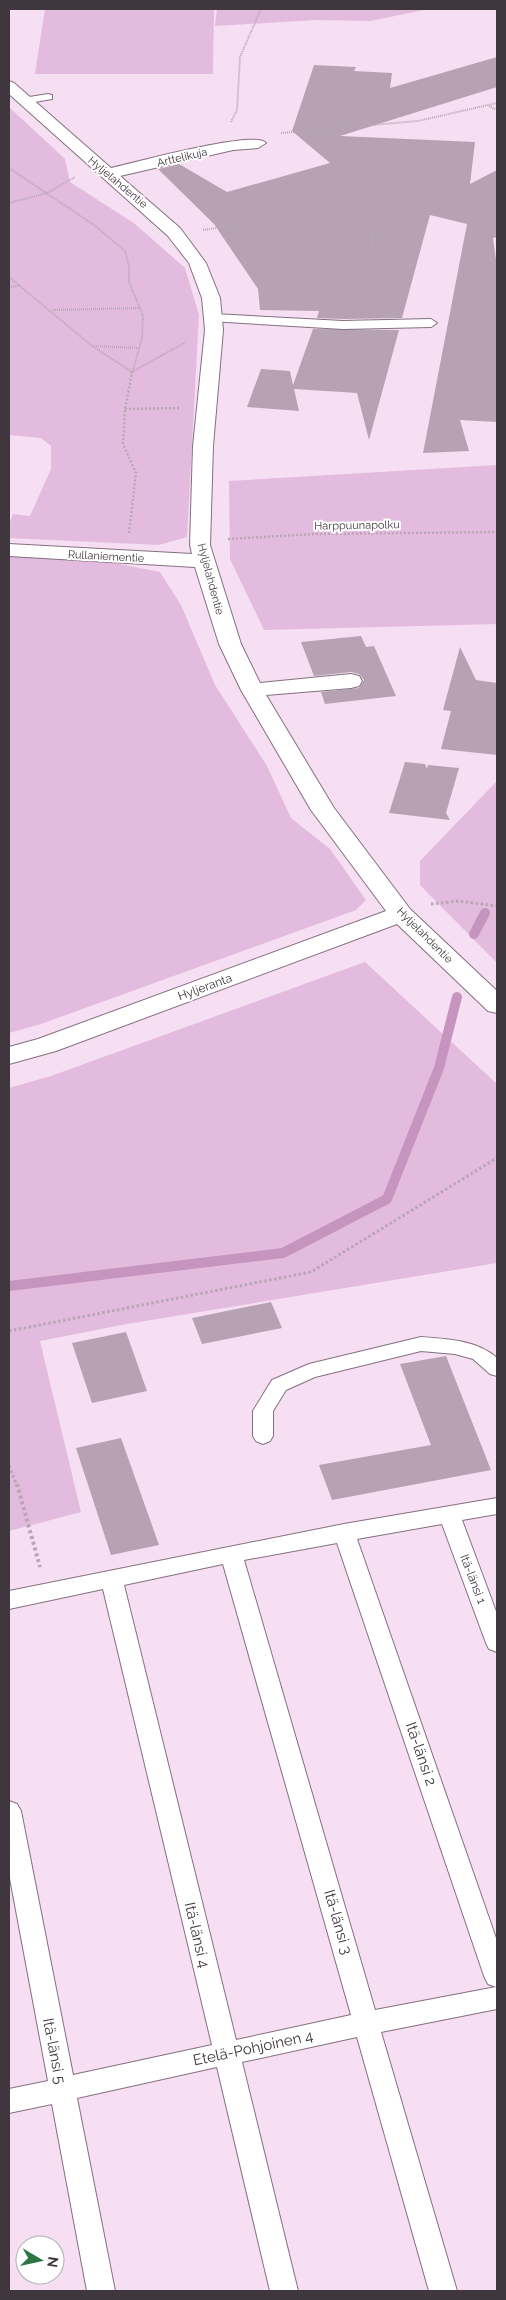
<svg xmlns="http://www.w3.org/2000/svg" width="506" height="2300" font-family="Raleway,sans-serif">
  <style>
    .green { fill: #e3bbde }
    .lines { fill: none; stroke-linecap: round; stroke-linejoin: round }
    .stream { stroke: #c595bf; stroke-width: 10 }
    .building { fill: #b7a2b4 }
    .service-casing { stroke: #847081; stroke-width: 2 }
    .minor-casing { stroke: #847081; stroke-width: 2 }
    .path-far3 { stroke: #b8a6b5; stroke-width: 2; stroke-dasharray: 1 1; stroke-linecap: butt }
    .path-far2 { stroke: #b8a6b5; stroke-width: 2.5; stroke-dasharray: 2 2; stroke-linecap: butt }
    .path-far1 { stroke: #b8a6b5; stroke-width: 3; stroke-dasharray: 2.5 2.5; stroke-linecap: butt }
    .path { stroke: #b8a6b5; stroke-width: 4; stroke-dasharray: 3 3; stroke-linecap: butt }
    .service { fill: #fff; fill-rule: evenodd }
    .minor { fill: #fff; fill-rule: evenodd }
    .labels { text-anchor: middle; stroke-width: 4; stroke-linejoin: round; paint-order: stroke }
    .far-street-label { font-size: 11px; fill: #3f363e; stroke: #fff }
    .street-label { font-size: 12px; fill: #3f363e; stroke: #fff }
    .near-street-label { font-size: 15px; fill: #3f363e; stroke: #fff }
  </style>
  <rect width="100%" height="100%" fill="#f6dff2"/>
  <!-- green -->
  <g class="green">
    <path d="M45,9H214L213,74H35Z"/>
    <path d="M217,9H429L370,21L316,20L215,26Z"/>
    <path d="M9,107L65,159L70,182L135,224L185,268L199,315L187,537L159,545L9,538V525L13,514L30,516L51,469V446L41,438L9,435Z"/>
    <path d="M497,465V624L264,630L230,559L229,481Z"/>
    <path d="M9,556L114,563L160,572L181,605L215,685L267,766L291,818L330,849L366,900L356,910L41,1024L9,1033Z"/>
    <path d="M497,781V963L420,885V861Z"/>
    <path d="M365,962L497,1084V1263L127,1324L40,1341L81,1512L9,1531V1088L51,1076Z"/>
  </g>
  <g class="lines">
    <!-- stream -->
    <g class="stream">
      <path d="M474,934L485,913"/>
      <path d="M9,1286L283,1253L387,1199L439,1068L457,997"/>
    </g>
  </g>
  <!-- building -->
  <g class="building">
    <path d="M497,57V87L340,136L475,142L470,184L497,170V237L493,238L497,267V422L460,420L469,451L423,453L467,224L430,215L402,318L343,319L317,318L319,311L260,310L258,289L214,224L158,169L179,164L227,192L330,163L292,131L314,65L356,67L354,71L392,73L390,88Z"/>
    <path d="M313,329L399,330L369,440L357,393L294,389L299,411L247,407L261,369L290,371L293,385Z"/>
    <path d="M361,636L366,647L374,646L396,696L325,704L321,692L359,688L364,680L359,674L351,672L314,676L301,642Z"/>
    <path d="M460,647L476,680L497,683V755L441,749L451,711L443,710Z"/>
    <path d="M405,762L425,764L427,769L428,765L459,768L446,813L450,820L389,813Z"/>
    <path d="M271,1302L282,1328L202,1344L192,1318Z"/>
    <path d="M126,1332L147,1391L92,1403L72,1343Z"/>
    <path d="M446,1356L491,1470L332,1500L319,1465L431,1445L400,1364Z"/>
    <path d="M121,1438L159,1545L111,1555L76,1448Z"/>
  </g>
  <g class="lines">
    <defs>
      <g id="service">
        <path d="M48,94L52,95V99L23,104L18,101L23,98Z"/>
        <path d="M213,314L343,321L431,319L437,323L431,327L343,329L209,321L207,318Z"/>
        <path d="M421,1337C447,1339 477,1340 497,1358V1376L490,1374L473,1359L455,1354L421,1351L315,1377L286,1390L273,1411V1436L270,1441L263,1444L256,1441L253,1436V1411L272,1380L309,1364Z"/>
        <path d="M497,1498V1514L462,1520L497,1614V1652L489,1649L486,1643L442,1524L357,1539L497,1941V2009L381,2032L457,2291H429L357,2037L242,2062L298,2291H270L217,2067L77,2098L115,2291H87L52,2104L9,2113V2089L48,2081L9,1873V1801L17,1804L21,1811L73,2075L212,2045L103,1589L9,1609V1591L344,1524ZM337,1543L484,1976L488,1984L496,1987L375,2010L244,1560ZM223,1564L351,2015L236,2040L124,1585Z"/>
      </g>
      <path id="minor" d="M9,81L14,83L111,168C133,163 257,129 266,143L258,148L233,150L120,176L180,228L206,263L220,298L223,330L213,446L210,545L241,644L260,683L351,674L359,676L362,681L359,686L351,688L266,695L334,808L410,909L497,991V1013L488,1011L397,924L56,1051L9,1064V1047L38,1039L386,911L311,810L241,690L219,644L195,567L9,556V544L192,554L190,545L193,446L205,330L202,298L189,263L168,236L9,94Z"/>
    </defs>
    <!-- service casing -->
    <use href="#service" class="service-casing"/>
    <!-- minor casing -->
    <use href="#minor" class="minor-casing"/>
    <!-- path-far3 -->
    <g class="path-far3">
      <path d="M489,106L497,110"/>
      <path d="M231,122L237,110L240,57L261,9"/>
      <path d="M281,133L418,121L497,103"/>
      <path d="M9,168L94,225L125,251L129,266V282L143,316L142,338L132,374"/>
      <path d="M9,203L47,193L75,177"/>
      <path d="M203,230L255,222"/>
      <path d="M372,247L371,216L375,208"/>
      <path d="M9,277L92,346L132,372L186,342"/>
      <path d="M9,287L20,286"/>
      <path d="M53,310L140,308"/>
      <path d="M94,346L139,348"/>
    </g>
    <!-- path-far2 -->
    <g class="path-far2">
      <path d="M125,409L179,408"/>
      <path d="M129,533L136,473L123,444L125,409L132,372"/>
      <path d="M228,539L315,534L497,532"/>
    </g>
    <!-- path-far1 -->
    <g class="path-far1">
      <path d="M431,904L459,901L497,906"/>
      <path d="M9,1331L311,1272L497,1158"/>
      <path d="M9,1466L17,1486"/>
    </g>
    <!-- path -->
    <path class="path" d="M17,1484L40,1567"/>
    <!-- service -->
    <use href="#service" class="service"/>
    <!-- minor -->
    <use href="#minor" class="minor"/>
  </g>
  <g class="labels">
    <!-- far-street labels -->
    <g class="far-street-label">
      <text transform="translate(182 157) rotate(-13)" y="4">Arttelikuja</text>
      <text transform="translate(118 182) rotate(40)" y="4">Hyljelahdentie</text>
      <text transform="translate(357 525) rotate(-1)" y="4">Harppuunapolku</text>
      <text transform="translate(106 556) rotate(3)" y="4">Rullaniementie</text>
      <text transform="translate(211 579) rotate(75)" y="4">Hyljelahdentie</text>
      <text transform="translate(425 935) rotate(45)" y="4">Hyljelahdentie</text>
    </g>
    <!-- street labels -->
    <g class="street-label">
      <text transform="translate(205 987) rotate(-20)" y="4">Hyljeranta</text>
      <text transform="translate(473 1579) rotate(69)" y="4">Itä-länsi 1</text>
    </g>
    <!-- near-street labels -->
    <g class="near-street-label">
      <text transform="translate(421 1754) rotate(71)" y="5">Itä-länsi 2</text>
      <text transform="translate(338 1922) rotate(74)" y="5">Itä-länsi 3</text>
      <text transform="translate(197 1935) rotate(77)" y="5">Itä-länsi 4</text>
      <text transform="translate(253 2048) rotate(-12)" y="5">Etelä-Pohjoinen 4</text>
      <text transform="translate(54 2051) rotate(79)" y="5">Itä-länsi 5</text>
    </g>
  </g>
  <!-- border -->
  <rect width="506" height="2300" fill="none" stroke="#3f363e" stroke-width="20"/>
  <!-- north arrow -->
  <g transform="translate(40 2260) rotate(99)"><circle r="24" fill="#ffffff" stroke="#b2afb2"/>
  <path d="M0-4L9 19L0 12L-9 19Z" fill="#2d7643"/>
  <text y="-8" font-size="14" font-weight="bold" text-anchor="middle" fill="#3f363e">N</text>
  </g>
</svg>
